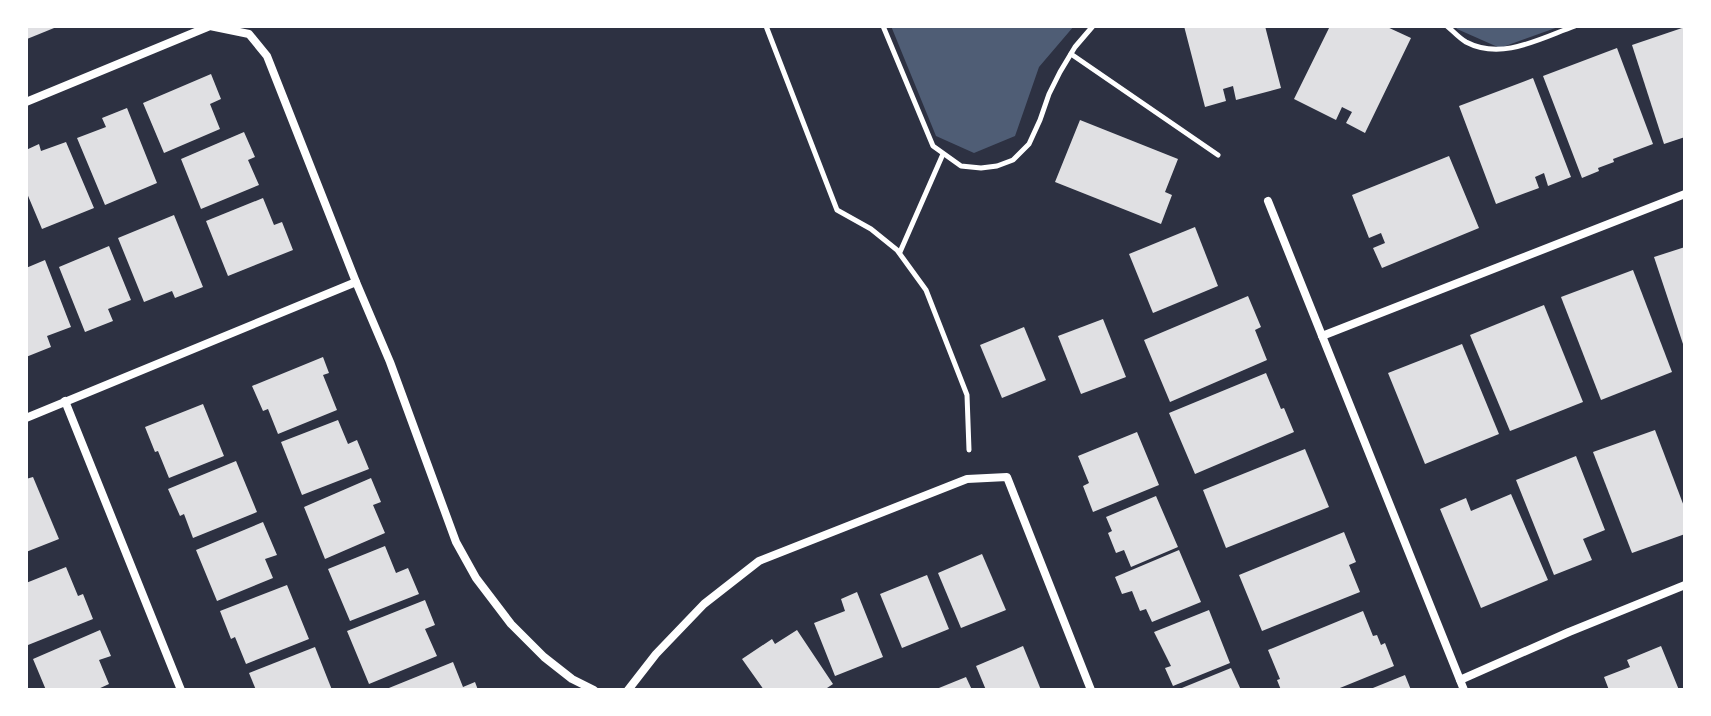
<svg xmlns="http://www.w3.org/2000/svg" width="1711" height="716" font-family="Jost,sans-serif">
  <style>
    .water { fill: #4f5d75 }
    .building { fill: #e0e0e3 }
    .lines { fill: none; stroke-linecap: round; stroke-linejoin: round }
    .path { stroke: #fff; stroke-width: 5 }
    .minor { stroke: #fff; stroke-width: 8 }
  </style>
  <rect width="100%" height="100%" fill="#2d3142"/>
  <!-- water -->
  <g class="water">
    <path d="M891,26H1074L1039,67L1015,136L974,153L936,136Z"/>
    <path d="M1455,26H1561L1500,48L1457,29Z"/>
  </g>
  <!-- building -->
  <g class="building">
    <path d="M26,26H59L27,39Z"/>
    <path d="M1184,26H1265L1281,88L1236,100L1233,86L1223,89L1226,101L1205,107Z"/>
    <path d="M1330,26H1385L1411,38L1365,133L1346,123L1352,112L1342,107L1336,120L1294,99Z"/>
    <path d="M1685,27V137L1664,144L1632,45Z"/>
    <path d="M1617,48L1653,144L1613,159L1614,162L1598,168L1599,171L1582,178L1543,76Z"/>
    <path d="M211,74L221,99L210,104L220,129L164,153L143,103Z"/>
    <path d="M1533,78L1571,177L1548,186L1544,173L1535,177L1539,188L1496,204L1459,106Z"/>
    <path d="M127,108L157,183L105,205L77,138L106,127L102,118Z"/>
    <path d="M1080,120L1178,159L1165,192L1172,195L1161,224L1055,182Z"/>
    <path d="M244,132L255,157L248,160L259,185L201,209L181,159Z"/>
    <path d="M66,142L94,208L42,229L26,191V150L39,144L41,151Z"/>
    <path d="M1449,156L1479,228L1382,268L1373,248L1385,243L1381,233L1369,238L1352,195Z"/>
    <path d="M263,198L274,225L282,222L293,250L228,276L206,221Z"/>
    <path d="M174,215L203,287L175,298L172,291L144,302L118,238Z"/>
    <path d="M1195,227L1218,286L1153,313L1129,254Z"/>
    <path d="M109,246L131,300L108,309L113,321L85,332L59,267Z"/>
    <path d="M1685,247V347H1684L1654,257Z"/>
    <path d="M45,260L71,327L47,336L51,347L26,357V268Z"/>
    <path d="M1633,270L1672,372L1601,400L1561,297Z"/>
    <path d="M1248,296L1261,327L1255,330L1267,360L1170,402L1144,340Z"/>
    <path d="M1544,305L1583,402L1510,431L1470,335Z"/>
    <path d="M1103,319L1126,377L1081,394L1058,336Z"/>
    <path d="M1024,327L1046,380L1002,398L980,345Z"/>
    <path d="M1462,344L1499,434L1425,464L1388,373Z"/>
    <path d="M323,357L329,373L323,375L337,410L278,434L268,409L263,411L252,386Z"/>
    <path d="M1266,373L1281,409L1284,408L1294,432L1195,474L1169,413Z"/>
    <path d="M203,404L224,456L169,478L158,451L155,452L145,427Z"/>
    <path d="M338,420L348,444L357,440L369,469L302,495L281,442Z"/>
    <path d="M1655,430L1685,509V534L1632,553L1593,452Z"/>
    <path d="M1137,432L1159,485L1093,512L1083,486L1089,483L1078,456Z"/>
    <path d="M1305,449L1329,507L1226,548L1203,490Z"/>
    <path d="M1576,456L1605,530L1583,539L1592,560L1554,575L1516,480Z"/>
    <path d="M236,461L257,512L193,538L184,514L180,516L168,489Z"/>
    <path d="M33,477L59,539L26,552V479Z"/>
    <path d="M371,478L381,502L373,505L385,533L325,559L304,507Z"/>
    <path d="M1511,494L1548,580L1481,608L1440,509L1466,498L1471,511Z"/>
    <path d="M1156,496L1178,547L1131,567L1124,550L1116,553L1108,533L1112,531L1106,517Z"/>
    <path d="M263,522L277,555L265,559L273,578L217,601L196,550Z"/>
    <path d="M1344,532L1356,562L1349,565L1360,592L1262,631L1239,575Z"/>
    <path d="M385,546L396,573L408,568L419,594L350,621L328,569Z"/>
    <path d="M1179,550L1201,602L1152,622L1146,609L1140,611L1132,591L1122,594L1115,577Z"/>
    <path d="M982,554L1006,610L961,628L938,573Z"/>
    <path d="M66,567L78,596L83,594L93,619L28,645L26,640V583Z"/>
    <path d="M927,575L949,629L902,648L880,594Z"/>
    <path d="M287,585L309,639L246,664L235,637L231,639L220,611Z"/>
    <path d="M857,592L883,657L835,676L814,623L845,611L841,599Z"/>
    <path d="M425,600L435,625L425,629L437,656L369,684L347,631Z"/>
    <path d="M1209,610L1230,663L1173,686L1165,668L1171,666L1154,632Z"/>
    <path d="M1363,611L1373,636L1377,635L1381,645L1385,643L1394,666L1335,690H1281L1277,680L1280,679L1268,650Z"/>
    <path d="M100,630L111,656L99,660L109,684L96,690H46L33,659Z"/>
    <path d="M797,630L833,684L824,690H764L742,659L772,639L775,644Z"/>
    <path d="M1023,646L1041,690H986L976,666Z"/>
    <path d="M1661,646L1679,690H1609L1604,677L1630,667L1627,660Z"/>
    <path d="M315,647L332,690H256L249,673Z"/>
    <path d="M453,662L463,687L475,682L478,690H384Z"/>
    <path d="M1231,668L1241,690H1177Z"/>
    <path d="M1405,675L1411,690H1368Z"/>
    <path d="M966,677L972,690H934Z"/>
  </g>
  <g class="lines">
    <!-- path -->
    <g class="path">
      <path d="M766,26L837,210L871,229L897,250L926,290L967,395L969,450"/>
      <path d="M883,26L933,146L961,166L981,168L997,166L1013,160L1029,144L1040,120L1049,94L1060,72L1075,47L1093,26"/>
      <path d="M1447,26C1453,31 1459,38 1466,42C1502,61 1541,38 1575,26"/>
      <path d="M1071,54L1218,155"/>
      <path d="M900,252L943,154"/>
    </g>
    <!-- minor -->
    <g class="minor">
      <path d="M26,102L210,26L249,34L267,56L356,282L390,362L456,542L476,578L511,624L544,657L572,679L594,690"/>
      <path d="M1268,201L1464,690"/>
      <path d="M1322,336L1685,194"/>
      <path d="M65,401L181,690"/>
      <path d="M26,418L356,282"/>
      <path d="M1460,680L1569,632L1685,585"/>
      <path d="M628,690L656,654L704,604L759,561L967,479L1007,477L1091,690"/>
    </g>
  </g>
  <!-- border -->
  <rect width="1711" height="716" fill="none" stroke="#ffffff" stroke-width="56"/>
</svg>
